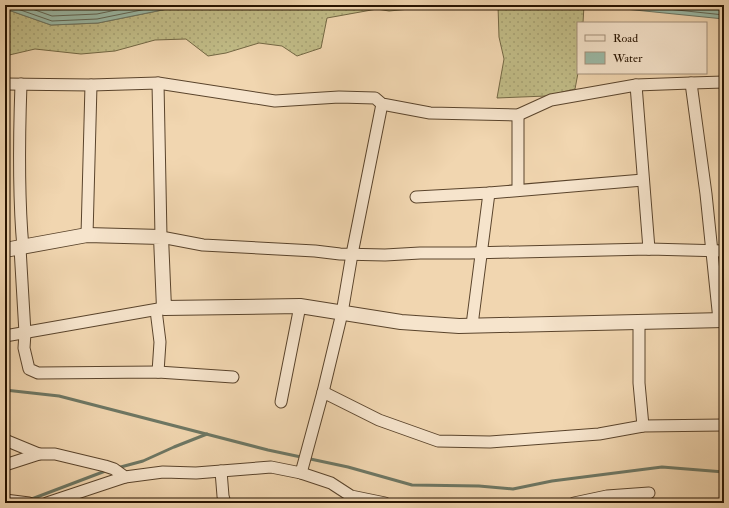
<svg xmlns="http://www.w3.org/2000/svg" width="729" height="508" font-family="'IM FELL Double Pica',serif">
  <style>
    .grass { fill: url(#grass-dots); stroke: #746844 }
    .water { fill: #9bbaa7; stroke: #6d7764 }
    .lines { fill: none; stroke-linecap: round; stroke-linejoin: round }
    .shore { stroke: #616654; stroke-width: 1 }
    .stream { stroke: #6d7764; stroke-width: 3 }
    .minor-casing { stroke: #5a442c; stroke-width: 13 }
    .tertiary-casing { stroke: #5a442c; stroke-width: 16 }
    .minor { stroke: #f6e4cc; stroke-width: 11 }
    .tertiary { stroke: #f6e4cc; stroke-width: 14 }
  </style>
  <defs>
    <pattern id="grass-dots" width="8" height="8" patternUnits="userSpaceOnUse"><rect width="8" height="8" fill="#c1bc87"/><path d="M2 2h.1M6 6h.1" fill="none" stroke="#a6a173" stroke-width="1.8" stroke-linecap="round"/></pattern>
  </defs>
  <rect width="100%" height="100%" fill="#f1d6b0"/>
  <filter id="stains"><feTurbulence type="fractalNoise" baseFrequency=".005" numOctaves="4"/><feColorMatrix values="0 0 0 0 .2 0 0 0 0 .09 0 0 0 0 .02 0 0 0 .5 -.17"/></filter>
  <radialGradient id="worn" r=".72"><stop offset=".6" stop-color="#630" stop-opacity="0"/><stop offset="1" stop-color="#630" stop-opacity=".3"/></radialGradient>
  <!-- grass -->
  <path class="grass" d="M187,5H584L583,23H578V73L575,89L546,96L497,98L504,59L499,37L498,6L431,7L389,11L377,9L327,18L321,48L297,56L282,46L259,43L226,53L208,56L186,39L155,40L115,51L81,54L35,49L5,56V12L11,11L51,25L98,23Z"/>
  <!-- water -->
  <g class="water">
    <path d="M5,5H187L98,23L51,25L11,11L5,12Z"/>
    <path d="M585,5H724V19Z"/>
  </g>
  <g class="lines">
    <!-- shore -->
    <g class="shore">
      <path d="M21,5L52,16L97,14L140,5"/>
      <path d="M39,5L53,10L96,8L109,5"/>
      <path d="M630,5L724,15"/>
      <path d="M674,5L724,10"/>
      <path d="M5,8L12,7L52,21L97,19L166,5"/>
    </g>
    <!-- stream -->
    <g class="stream">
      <path d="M5,390L59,396L268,450L348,467L412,485L479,486L513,489L552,481L662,467L724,472"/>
      <path d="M117,468L143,461L174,447L207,434"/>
      <path d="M29,500L108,470"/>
    </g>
    <defs>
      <g id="minor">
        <path d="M158,83L161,237L203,245L315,251L340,254L385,255L420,253H469L649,249L724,251"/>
        <path d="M691,83L724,82"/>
        <path d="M5,84L91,85L158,83L275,101L339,97L375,98L382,104L430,113L518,115L551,100L636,85L691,83L706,194L719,320"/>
        <path d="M21,84C19,139 18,193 23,248"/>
        <path d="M636,85L649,249"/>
        <path d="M518,190V115"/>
        <path d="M416,197L489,193L643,180"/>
        <path d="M87,235L91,85"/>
        <path d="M20,248L25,333L24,348L29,369L38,373L158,372L233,377"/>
        <path d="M156,310L160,342L158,372"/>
        <path d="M639,321V383L643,426"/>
        <path d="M472,325L489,193"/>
        <path d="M5,336L164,308"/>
        <path d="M323,392L342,313L352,254L382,104"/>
        <path d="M281,402L300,306"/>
        <path d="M5,440L39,454"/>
        <path d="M5,465L39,454H55L105,466L114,469L125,477L163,472L196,473L271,467L301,473L331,483L351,496L385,503"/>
        <path d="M221,471L223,496L225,503"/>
        <path d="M301,473L323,392L379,420L438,441L490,442L599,434L643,426L724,425"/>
        <path d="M5,500L29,503"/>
        <path d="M47,503L125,477"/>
        <path d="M574,503L607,496L649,493"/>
      </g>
      <path id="tertiary" d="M5,250L87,235L161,237L164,308L300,306L401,322L459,326L724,320"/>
    </defs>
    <!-- minor casing -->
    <use href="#minor" class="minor-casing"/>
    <!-- tertiary casing -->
    <use href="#tertiary" class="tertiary-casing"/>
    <!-- minor -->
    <use href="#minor" class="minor"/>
    <!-- tertiary -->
    <use href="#tertiary" class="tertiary"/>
  </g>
  <!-- margin -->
  <rect width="729" height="508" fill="none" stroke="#f1d6b0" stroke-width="20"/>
  <rect x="6" y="6" width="717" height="496" fill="none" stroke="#271300" stroke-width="2"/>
  <rect x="10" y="10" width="709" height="488" fill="none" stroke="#271300"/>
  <!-- legend -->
  <rect x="577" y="22" width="130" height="52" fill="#f6e4cc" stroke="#a3907a"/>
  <rect x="585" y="35" width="20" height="6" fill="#f6e4cc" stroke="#a3907a"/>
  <text x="613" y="42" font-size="12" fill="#271300">Road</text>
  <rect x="585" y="52" width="20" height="12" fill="#9bbaa7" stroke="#a3907a"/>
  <text x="613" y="62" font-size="12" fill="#271300">Water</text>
  <rect width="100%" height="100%" filter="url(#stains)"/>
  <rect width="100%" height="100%" fill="url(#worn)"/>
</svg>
